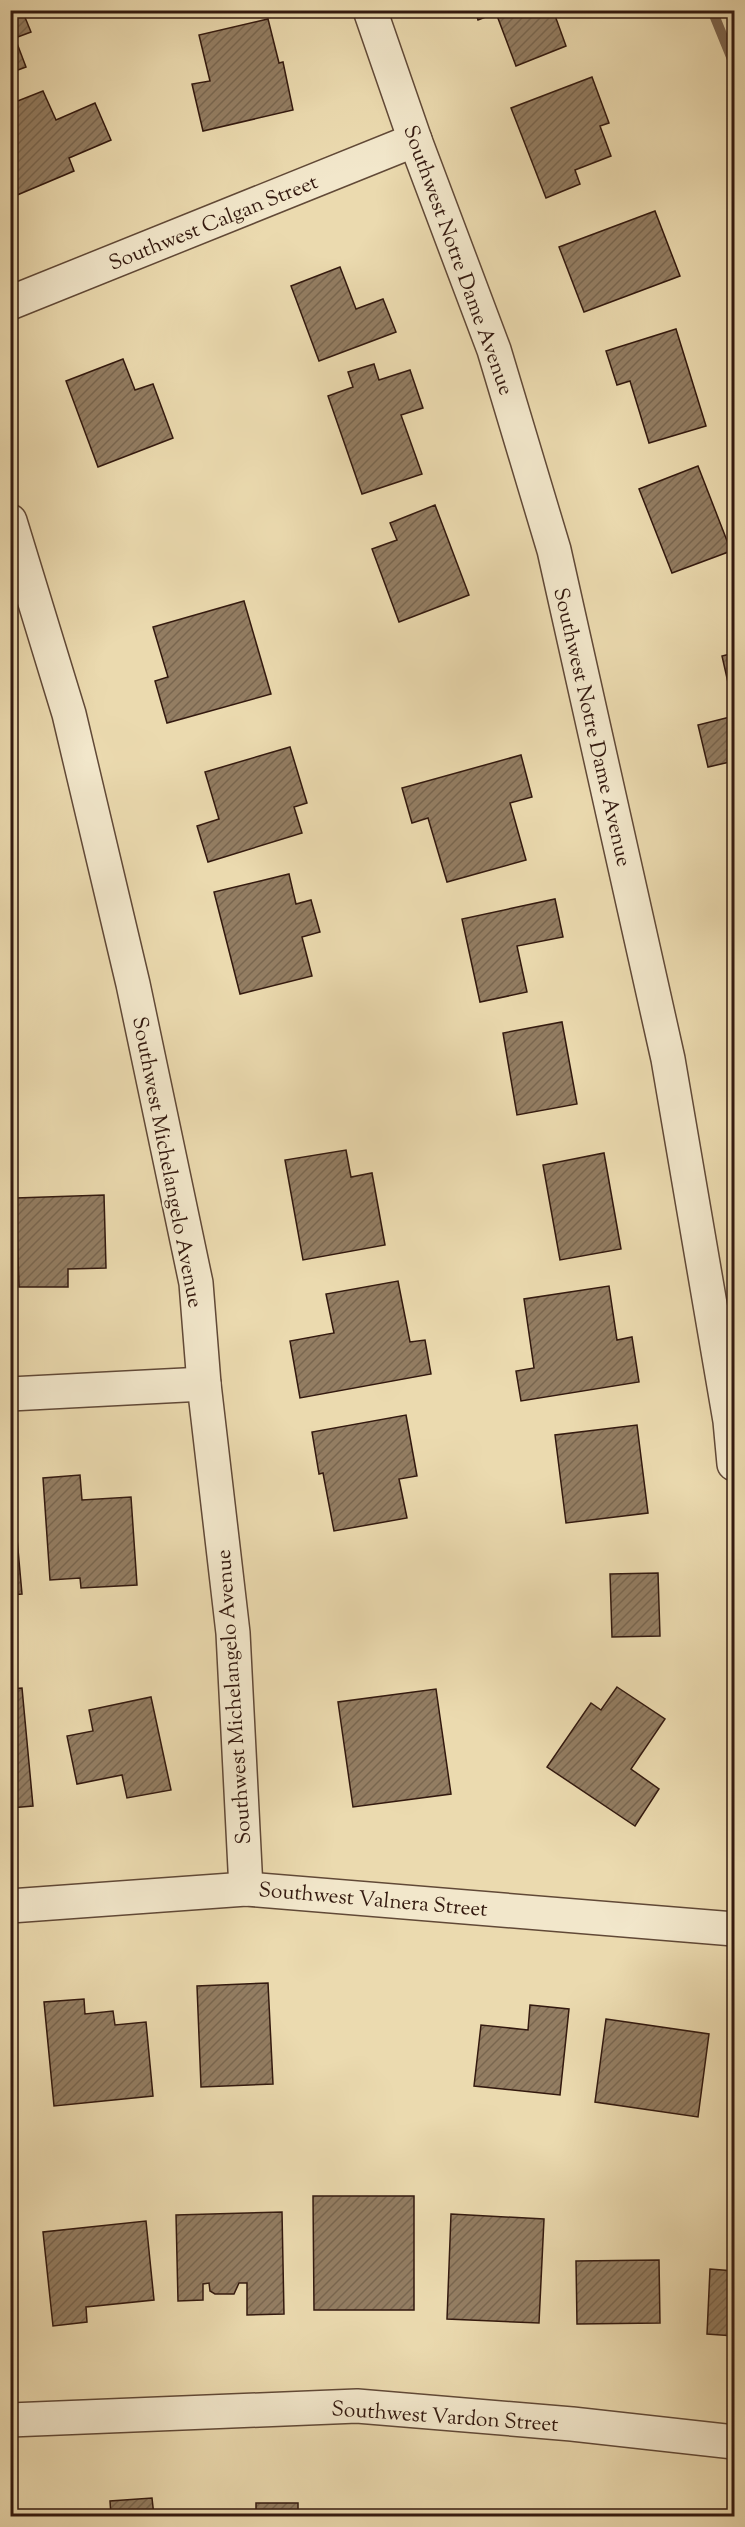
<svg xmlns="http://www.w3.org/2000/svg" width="745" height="2527" font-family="'Sorts Mill Goudy',serif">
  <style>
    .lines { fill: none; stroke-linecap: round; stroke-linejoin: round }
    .stream { stroke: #7c654f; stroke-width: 10 }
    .building { fill: url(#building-hatch); stroke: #33190f; stroke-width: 1.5 }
    .street-casing { stroke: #614937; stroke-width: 36 }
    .street { stroke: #f2e7cb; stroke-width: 33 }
    .labels { text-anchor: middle; stroke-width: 5; stroke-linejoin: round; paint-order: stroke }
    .street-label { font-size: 21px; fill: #33190f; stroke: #f2e7cb }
  </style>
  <defs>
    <pattern id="building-hatch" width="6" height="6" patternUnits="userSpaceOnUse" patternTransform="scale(1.5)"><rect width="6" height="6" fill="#937d62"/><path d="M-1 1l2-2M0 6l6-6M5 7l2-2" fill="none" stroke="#79664f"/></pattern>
  </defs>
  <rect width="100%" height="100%" fill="#ebdaaf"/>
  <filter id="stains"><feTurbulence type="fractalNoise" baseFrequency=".00333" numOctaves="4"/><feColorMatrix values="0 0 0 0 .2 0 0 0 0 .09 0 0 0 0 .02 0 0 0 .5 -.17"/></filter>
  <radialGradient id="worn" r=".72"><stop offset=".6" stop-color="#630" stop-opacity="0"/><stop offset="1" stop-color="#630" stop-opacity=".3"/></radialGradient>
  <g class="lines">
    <!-- stream -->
    <path class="stream" d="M712,10L734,64"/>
  </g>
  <!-- building -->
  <g class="building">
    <path d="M10,10H22L31,32L15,38L26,67L10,73Z"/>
    <path d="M475,10H553L566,46L516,66L496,13L478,20Z"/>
    <path d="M268,19L279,63L283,62L293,110L203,131L192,84L210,81L199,35Z"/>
    <path d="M592,77L609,123L600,126L611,156L575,170L580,184L546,198L511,108Z"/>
    <path d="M43,91L56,120L95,103L111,140L69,158L74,171L10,198V104Z"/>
    <path d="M655,211L680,276L584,312L559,247Z"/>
    <path d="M340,267L356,309L383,299L396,332L319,361L291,286Z"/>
    <path d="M676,329L706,426L649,443L630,381L617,385L606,351Z"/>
    <path d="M123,359L135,390L153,384L173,438L98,467L66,381Z"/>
    <path d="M374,364L379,380L410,370L423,408L401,415L422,474L362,494L328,396L353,387L348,372Z"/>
    <path d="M698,466L731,551L672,573L639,489Z"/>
    <path d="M435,505L469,595L399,622L372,549L397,540L390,523Z"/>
    <path d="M244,601L271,694L167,723L155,681L168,677L153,627Z"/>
    <path d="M734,653V709L722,656Z"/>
    <path d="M734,716V761L708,767L698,725Z"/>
    <path d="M290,747L307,803L294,807L302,833L208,862L197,826L219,819L205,772Z"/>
    <path d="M521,755L532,797L510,803L526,860L447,882L428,818L412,823L402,788Z"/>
    <path d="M289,874L296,904L311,900L320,932L302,937L312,976L240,994L214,892Z"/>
    <path d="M555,899L563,937L517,946L527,992L480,1002L462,919Z"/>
    <path d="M562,1022L577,1104L517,1115L503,1033Z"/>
    <path d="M346,1150L351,1177L372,1173L385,1245L303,1260L285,1160Z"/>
    <path d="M604,1153L621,1249L560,1260L543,1165Z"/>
    <path d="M104,1195L106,1268L68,1269V1287H19L16,1198Z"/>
    <path d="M398,1281L410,1342L425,1340L431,1374L300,1398L290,1341L334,1333L326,1294Z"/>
    <path d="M609,1286L617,1340L632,1337L639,1382L521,1401L516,1371L534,1368L524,1299Z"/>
    <path d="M406,1415L417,1476L399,1479L407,1518L334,1531L323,1473L319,1474L312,1432Z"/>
    <path d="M637,1425L648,1513L566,1523L555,1435Z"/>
    <path d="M80,1475L82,1500L131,1497L137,1585L81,1588L80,1578L50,1580L43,1478Z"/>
    <path d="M10,1494H13L22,1594L10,1595Z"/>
    <path d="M658,1573L660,1636L612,1637L610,1574Z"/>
    <path d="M617,1687L665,1719L631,1769L659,1789L635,1826L547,1767L591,1703L601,1710Z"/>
    <path d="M22,1688L33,1806L10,1808V1689Z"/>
    <path d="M436,1689L451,1794L353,1807L338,1702Z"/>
    <path d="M151,1697L171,1790L127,1798L122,1775L77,1784L67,1736L93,1731L89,1710Z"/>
    <path d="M268,1983L273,2084L201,2087L197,1986Z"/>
    <path d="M84,1999L85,2014L113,2011L115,2025L146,2022L153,2096L54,2106L44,2002Z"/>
    <path d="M530,2005L569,2009L560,2095L474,2086L481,2025L528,2030Z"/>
    <path d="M606,2019L709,2034L698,2117L595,2102Z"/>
    <path d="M313,2196H414V2310H314Z"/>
    <path d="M282,2212L284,2314L247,2315V2283H239L234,2294H215L210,2291L209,2283L203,2284V2300L178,2301L176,2215Z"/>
    <path d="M451,2214L544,2219L539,2323L447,2319Z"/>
    <path d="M146,2221L154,2300L86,2307L87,2322L53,2326L43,2232Z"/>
    <path d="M659,2260L660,2323L577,2324L576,2261Z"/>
    <path d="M710,2269L734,2271V2336L707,2334Z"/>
    <path d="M152,2498L154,2516H111L110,2501Z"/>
    <rect x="256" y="2503" width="42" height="13"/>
    <path d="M469,2510L570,2512V2516H469Z"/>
    <path d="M392,2511L433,2513V2516H392Z"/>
  </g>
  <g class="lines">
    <defs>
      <g id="street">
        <path d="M370,10L415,140L494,350L554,550L668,1059L730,1421L734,1464"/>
        <path d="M10,303L415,140"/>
        <path d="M10,521L69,714L133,984L196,1283L204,1384L233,1633L246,1889"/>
        <path d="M10,1394L204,1384"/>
        <path d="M10,1906L246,1889L734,1929"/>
        <path d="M10,2420L357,2406L572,2424L734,2442"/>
      </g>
    </defs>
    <!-- street casing -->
    <use href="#street" class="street-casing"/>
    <!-- street -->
    <use href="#street" class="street"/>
  </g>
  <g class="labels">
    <!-- street labels -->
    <g class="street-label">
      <text transform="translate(213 222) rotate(-22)" y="7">Southwest Calgan Street</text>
      <text transform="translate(459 260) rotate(70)" y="7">Southwest Notre Dame Avenue</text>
      <text transform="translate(593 727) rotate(77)" y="7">Southwest Notre Dame Avenue</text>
      <text transform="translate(168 1162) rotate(79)" y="7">Southwest Michelangelo Avenue</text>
      <text transform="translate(233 1697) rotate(-94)" y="7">Southwest Michelangelo Avenue</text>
      <text transform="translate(373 1899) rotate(5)" y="7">Southwest Valnera Street</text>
      <text transform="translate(445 2416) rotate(4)" y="7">Southwest Vardon Street</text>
    </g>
  </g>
  <!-- margin -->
  <rect width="745" height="2527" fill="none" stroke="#ebdaaf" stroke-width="36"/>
  <rect x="12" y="12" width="721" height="2503" fill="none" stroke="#33190f" stroke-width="3"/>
  <rect x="18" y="18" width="709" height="2491" fill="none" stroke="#33190f" stroke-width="1.5"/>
  <rect width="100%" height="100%" filter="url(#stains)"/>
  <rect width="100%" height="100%" fill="url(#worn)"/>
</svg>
